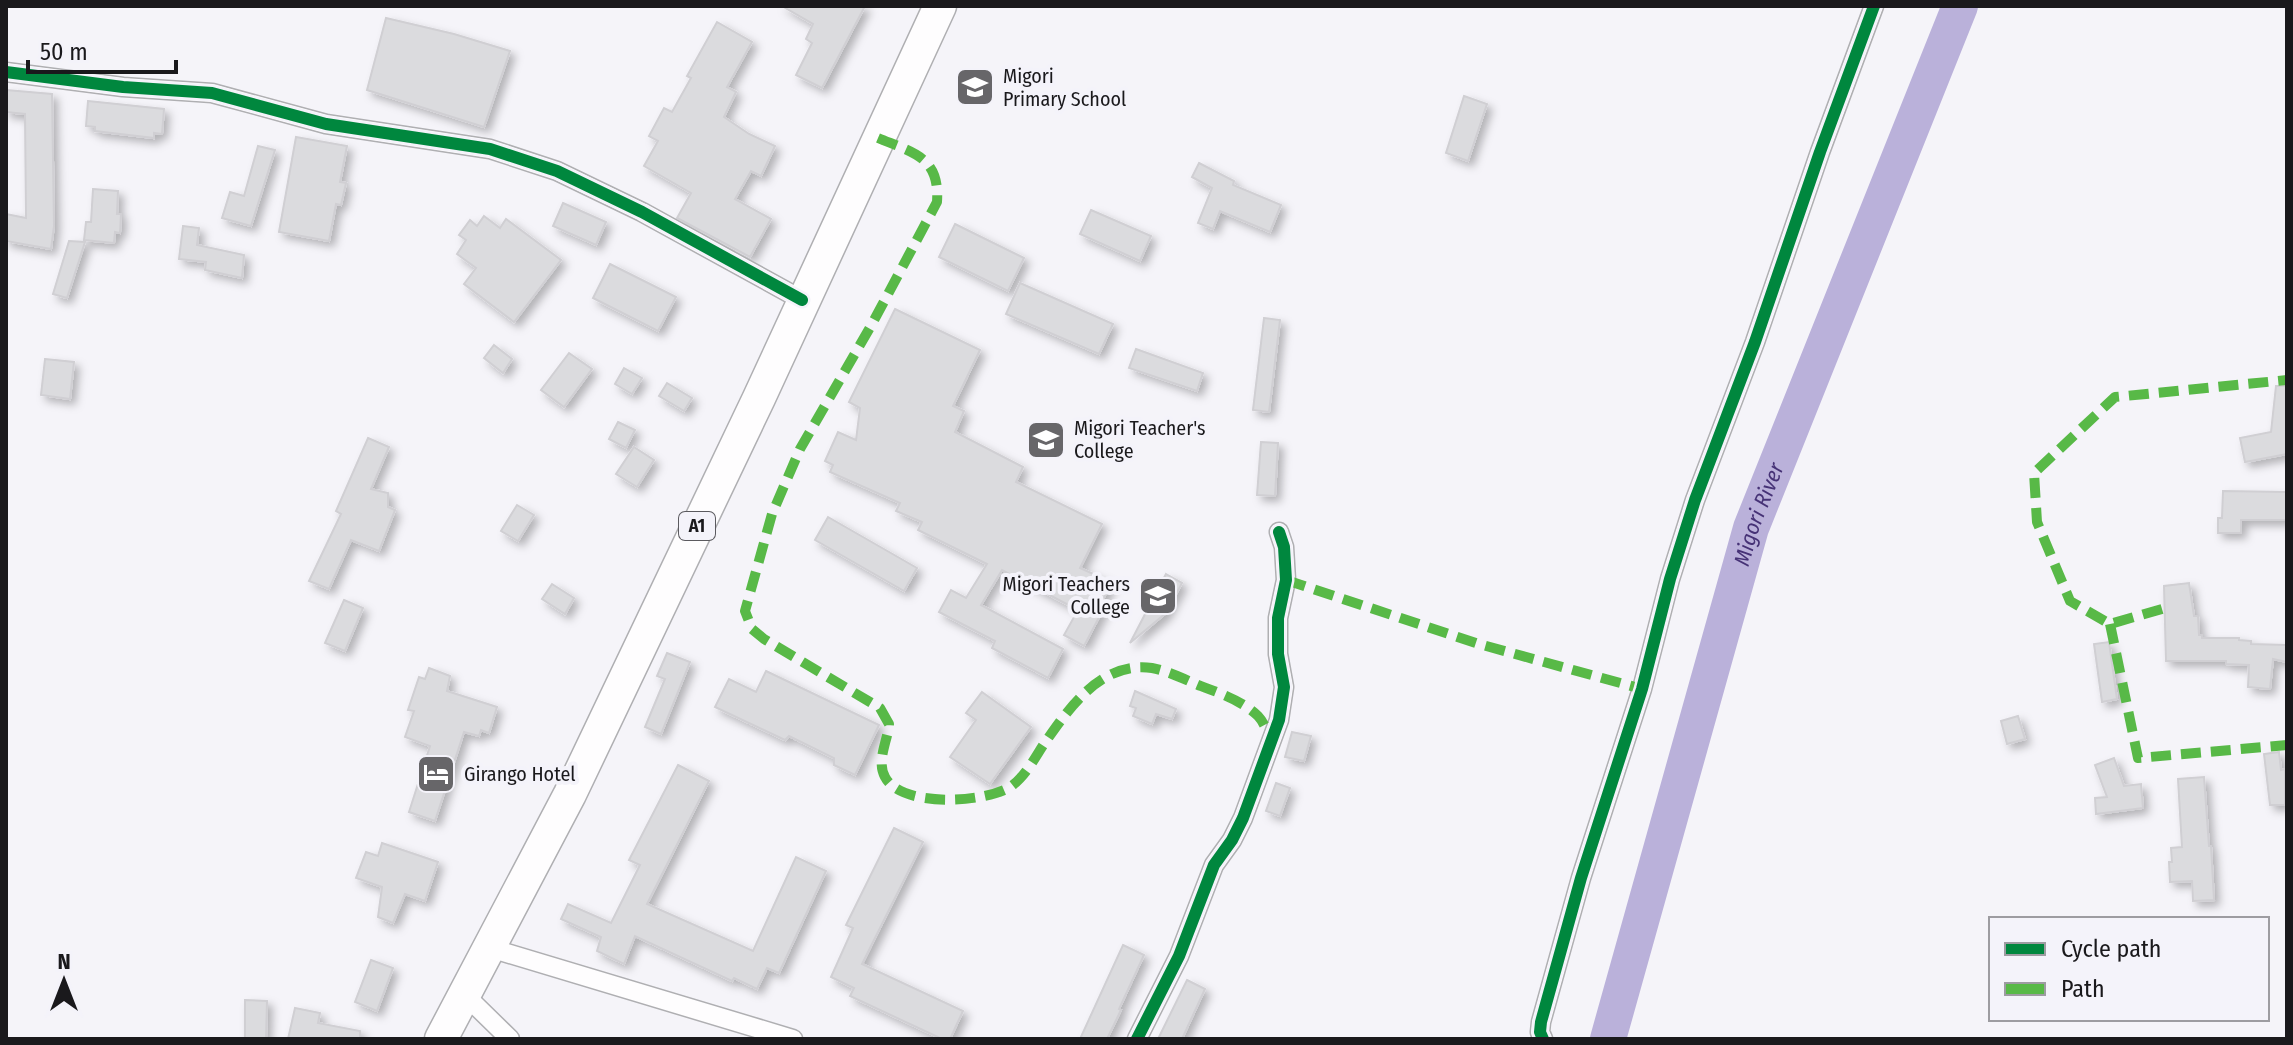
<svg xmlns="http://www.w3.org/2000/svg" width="2293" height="1045" font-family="'Fira Sans Condensed',sans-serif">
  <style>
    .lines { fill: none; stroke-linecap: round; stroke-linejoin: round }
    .river { stroke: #bab1da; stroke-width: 36 }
    .building { fill: #dbdbde; stroke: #d0cfd3; stroke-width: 2; filter: url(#shadow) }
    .street-casing { stroke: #afafb2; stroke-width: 21 }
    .highway-casing { stroke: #afafb2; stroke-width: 35 }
    .street { stroke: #fefdfe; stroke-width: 18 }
    .highway { stroke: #fefdfe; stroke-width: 32 }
    .quiet { stroke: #58b947; stroke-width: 10; stroke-dasharray: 20 10; stroke-linecap: butt }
    .cycleway-casing { stroke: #f4f3fa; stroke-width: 17 }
    .cycleway { stroke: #00873e; stroke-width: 12 }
    .labels { text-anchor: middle; stroke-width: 8; stroke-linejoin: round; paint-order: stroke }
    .shield { fill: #f4f3fa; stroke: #5b5a5f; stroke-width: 2 }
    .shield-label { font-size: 18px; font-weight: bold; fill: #1a191c }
    .poi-label { font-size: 20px; fill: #1a191c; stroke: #f4f3fa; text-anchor: start }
    .water-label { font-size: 22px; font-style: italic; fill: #463276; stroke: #f4f3fa }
  </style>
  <defs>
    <filter id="shadow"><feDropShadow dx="5" dy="5" stdDeviation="4" flood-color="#0004"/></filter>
  </defs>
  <rect width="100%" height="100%" fill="#f5f4f9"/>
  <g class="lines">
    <!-- river -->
    <path class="river" id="s1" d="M1608,1039L1751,528L1960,6"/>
  </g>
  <!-- building -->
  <g class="building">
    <path d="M782,6H865L822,88L796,75L812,43L806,39L813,24Z"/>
    <path d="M386,18L454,34L510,51L484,127L367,90Z"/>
    <path d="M717,22L752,42L727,87L736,92L724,117L749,134L775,146L761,176L751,171L735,199L771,219L750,257L677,218L691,193L644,166L658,141L649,136L664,108L672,112L691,78L687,76Z"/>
    <path d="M6,90L52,94L54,226L51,249L6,241V214L26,218L25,114L6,112Z"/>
    <path d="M1464,96L1487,104L1468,161L1446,153Z"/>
    <path d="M88,101L164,109L162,134L154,133V138L95,131V127L86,126Z"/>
    <path d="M296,137L347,146L340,182L346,183L341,205L336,204L329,241L279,232Z"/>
    <path d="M258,146L275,150L251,226L222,218L230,192L244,196Z"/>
    <path d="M1199,163L1234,181L1233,185L1281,205L1270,232L1220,211L1213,229L1198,223L1212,188L1192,177Z"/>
    <path d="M93,189L118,191L117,214H121L120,233L115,232L114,243L84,240L86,222H91Z"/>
    <path d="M563,203L606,222L596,245L553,226Z"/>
    <path d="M1091,210L1151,236L1140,261L1080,234Z"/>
    <path d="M484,216L500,228L506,219L561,260L514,322L464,284L476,268L457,254L466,240L459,235L470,220L477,226Z"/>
    <path d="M955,224L1024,258L1008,291L939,257Z"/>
    <path d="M183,226L199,228L197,245L244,255L242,278L205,270L206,262L179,259Z"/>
    <path d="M69,241L85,242L67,298L53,294Z"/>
    <path d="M610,264L676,297L658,331L593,298Z"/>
    <path d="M1020,283L1113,324L1099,354L1006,314Z"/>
    <path d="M895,309L980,350L953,406L964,411L955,432L1023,467L1016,482L1102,524L1080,568L1111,582L1102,602L1106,604L1084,646L1064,635L1078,610L1002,570L981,605L1063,649L1048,678L992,648L995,641L939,612L951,590L966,598L987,564L918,530L922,522L896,511L900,503L830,472L833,465L825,461L838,432L856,440L860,408L849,402Z"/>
    <path d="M1264,318L1280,320L1269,412L1253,410Z"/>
    <path d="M494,345L512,359L503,373L484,358Z"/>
    <path d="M1136,349L1203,373L1197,391L1129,368Z"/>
    <path d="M569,353L592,369L564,407L541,390Z"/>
    <path d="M45,359L74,362L70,399L41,395Z"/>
    <path d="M624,368L642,378L632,394L615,384Z"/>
    <path d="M667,383L692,398L684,411L659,396Z"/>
    <path d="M2276,386H2287V454L2245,462L2240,438L2271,432Z"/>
    <path d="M618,422L635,430L626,448L609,439Z"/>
    <path d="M368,438L389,447L371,489L388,493V507L395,510L379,551L351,540L329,589L309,581L341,514L336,511Z"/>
    <path d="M1261,442L1278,443L1275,496L1257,495Z"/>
    <path d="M634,447L654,460L637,487L616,474Z"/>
    <path d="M2223,491L2286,492V520H2241V533H2218V518H2222Z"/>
    <path d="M517,505L534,515L518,541L501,531Z"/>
    <path d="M828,517L917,568L904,591L815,540Z"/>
    <path d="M1166,574L1182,583L1166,613L1130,643Z"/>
    <path d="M2189,583L2194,616H2198L2199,635H2202V638H2239V640L2251,641V644L2287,645V662L2273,659L2270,689L2248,687L2249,665L2226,664V661H2166L2164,586Z"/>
    <path d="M552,584L574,598L565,614L542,599Z"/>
    <path d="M344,600L363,608L345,651L325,643Z"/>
    <path d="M2109,642L2117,699L2102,702L2094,644Z"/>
    <path d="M667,653L690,662L661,734L645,727L665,679L657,676Z"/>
    <path d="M429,668L450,676L447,691L497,707L489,733L481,730L479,736L464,732L435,821L409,812L430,746L405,737L414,711L408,710L419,677L425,679Z"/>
    <path d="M766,671L879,725L855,775L834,765V758L789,736L785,740L715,707L729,679L756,692Z"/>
    <path d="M1135,691L1176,709L1172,719L1156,714L1152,724L1133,716L1136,708L1130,706Z"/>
    <path d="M982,692L1031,727L990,784L950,757L976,720L966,713Z"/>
    <path d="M2018,716L2025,739L2007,744L2001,721Z"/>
    <path d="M1292,732L1311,736L1304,761L1285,757Z"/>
    <path d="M2279,752L2281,770L2285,769V805H2270L2264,754Z"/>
    <path d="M2114,758L2124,786L2141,784L2143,808L2096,814L2095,798L2107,797L2095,765Z"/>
    <path d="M678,765L709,781L647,904L753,951L796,857L826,871L779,973L767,968L757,989L734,978L732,981L635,936L624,964L597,951L601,937L561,919L568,904L611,923L640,865L629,860Z"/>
    <path d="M2204,777L2209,846H2211L2214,900L2193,901L2192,881L2170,882L2169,862H2172L2171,848L2182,847L2178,779Z"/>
    <path d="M1276,783L1290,788L1280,816L1266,811Z"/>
    <path d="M894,828L923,842L862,964L963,1011L950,1039H942L850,996L854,988L831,977L853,928L846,925Z"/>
    <path d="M382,843L438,862L425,901L405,894L393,923L378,917L382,887L356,878L366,852L378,856Z"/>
    <path d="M1123,945L1144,955L1119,1009L1121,1010L1107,1039H1080Z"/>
    <path d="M371,960L393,968L377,1011L355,1002Z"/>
    <path d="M1187,980L1205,989L1182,1039H1158Z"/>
    <path d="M245,1000L267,1001L266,1039H245Z"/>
    <path d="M295,1008L320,1013L318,1023L360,1031V1039H288Z"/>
  </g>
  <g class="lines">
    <defs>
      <g id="street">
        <path d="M6,72L123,87L212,93L326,124L490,149L557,171L642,212L802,300"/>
        <path d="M490,948L793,1039"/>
        <path d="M466,996L510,1039"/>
        <path d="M1137,1039L1179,956L1214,865L1232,840L1243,818L1279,720L1284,687L1278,654V618L1286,580L1284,547L1279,532"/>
        <path d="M1543,1039L1540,1032L1541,1022L1581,878L1642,689L1670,579L1695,500L1755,342L1820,152L1874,6"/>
      </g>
      <path id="highway" d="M441,1039L570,794L759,398L940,6"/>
    </defs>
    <!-- street casing -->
    <use href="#street" class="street-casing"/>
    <!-- highway casing -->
    <use href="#highway" class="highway-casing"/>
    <!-- street -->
    <use href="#street" class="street"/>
    <!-- highway -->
    <use href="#highway" class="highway"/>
    <!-- quiet -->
    <g class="quiet">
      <path d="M878,138C914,153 940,157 937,202L872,324L800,449L772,514L745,611L752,629L764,639L880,708L889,724C888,740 876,761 885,777C901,808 984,803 1010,787C1025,777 1034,759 1044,744C1069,708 1101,661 1152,668C1168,671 1184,679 1198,685C1217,692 1243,701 1258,716C1264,722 1268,734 1272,742"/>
      <path d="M1286,580L1479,644L1642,689"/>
      <path d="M2162,609L2110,624L2070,601L2037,522L2034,473L2115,397L2287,380"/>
      <path d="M2110,624L2138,758L2287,745"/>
    </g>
    <defs>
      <g id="cycleway">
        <path d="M6,72L123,87L212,93L326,124L490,149L557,171L642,212L802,300"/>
        <path d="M1137,1039L1179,956L1214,865L1232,840L1243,818L1279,720L1284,687L1278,654V618L1286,580L1284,547L1279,532"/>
        <path d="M1543,1039L1540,1032L1541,1022L1581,878L1642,689L1670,579L1695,500L1755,342L1820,152L1874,6"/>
      </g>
    </defs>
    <!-- cycleway casing -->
    <use href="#cycleway" class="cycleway-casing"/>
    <!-- cycleway -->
    <use href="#cycleway" class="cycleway"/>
  </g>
  <!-- icons -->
  <defs>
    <symbol id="school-square" viewBox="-11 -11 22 22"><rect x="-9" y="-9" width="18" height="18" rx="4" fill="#676669" stroke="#f4f3fa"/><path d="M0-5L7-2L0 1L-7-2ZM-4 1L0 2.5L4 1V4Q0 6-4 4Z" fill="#fff"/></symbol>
    <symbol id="university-square" viewBox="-11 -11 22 22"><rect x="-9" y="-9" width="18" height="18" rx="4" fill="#676669" stroke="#f4f3fa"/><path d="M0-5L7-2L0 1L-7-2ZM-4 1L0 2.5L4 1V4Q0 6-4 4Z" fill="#fff"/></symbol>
    <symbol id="hotel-square" viewBox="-11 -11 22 22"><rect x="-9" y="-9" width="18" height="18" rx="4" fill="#676669" stroke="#f4f3fa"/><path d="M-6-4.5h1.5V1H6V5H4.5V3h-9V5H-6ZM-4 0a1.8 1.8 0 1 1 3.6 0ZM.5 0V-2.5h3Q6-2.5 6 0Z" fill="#fff"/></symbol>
  </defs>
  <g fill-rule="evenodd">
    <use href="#school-square" x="953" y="65" width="44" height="44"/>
    <use href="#university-square" x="1024" y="418" width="44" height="44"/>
    <use href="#university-square" x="1136" y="574" width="44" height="44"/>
    <use href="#hotel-square" x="414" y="752" width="44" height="44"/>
  </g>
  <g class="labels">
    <!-- shield labels -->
    <rect class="shield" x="679" y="512" width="36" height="28" rx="6"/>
    <g class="shield-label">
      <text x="697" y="532">A1</text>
    </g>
    <!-- poi labels -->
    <g class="poi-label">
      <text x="1003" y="83">Migori<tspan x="1003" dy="23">Primary School</tspan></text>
      <text x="1074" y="435">Migori Teacher's<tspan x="1074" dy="23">College</tspan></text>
      <text x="1130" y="591" text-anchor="end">Migori Teachers<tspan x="1130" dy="23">College</tspan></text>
      <text x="464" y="781">Girango Hotel</text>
    </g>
    <!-- water labels -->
    <g class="water-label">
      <text dy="8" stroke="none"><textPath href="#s1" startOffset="546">Migori River</textPath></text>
    </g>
  </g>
  <!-- border -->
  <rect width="2293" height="1045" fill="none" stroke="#1a191c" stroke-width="16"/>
  <!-- legend -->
  <rect x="1989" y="917" width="280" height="104" fill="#f4f3fa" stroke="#9d9ca1" stroke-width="2"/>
  <rect x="2005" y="943" width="40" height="12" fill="#00873e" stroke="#9d9ca1" stroke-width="2"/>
  <text x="2061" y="957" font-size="24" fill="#1a191c">Cycle path</text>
  <rect x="2005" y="983" width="40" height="12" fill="#58b947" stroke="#9d9ca1" stroke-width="2"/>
  <text x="2061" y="997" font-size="24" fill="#1a191c">Path</text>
  <!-- north arrow -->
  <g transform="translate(64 981)" stroke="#f4f3fa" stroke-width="6" paint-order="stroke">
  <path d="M0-6L14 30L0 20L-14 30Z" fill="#1a191c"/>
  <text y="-12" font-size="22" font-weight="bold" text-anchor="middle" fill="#1a191c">N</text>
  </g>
  <!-- scale -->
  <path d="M28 60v12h148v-12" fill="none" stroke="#1a191c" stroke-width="4"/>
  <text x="40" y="60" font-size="24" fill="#1a191c" stroke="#f4f3fa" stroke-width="6" paint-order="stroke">50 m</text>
</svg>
